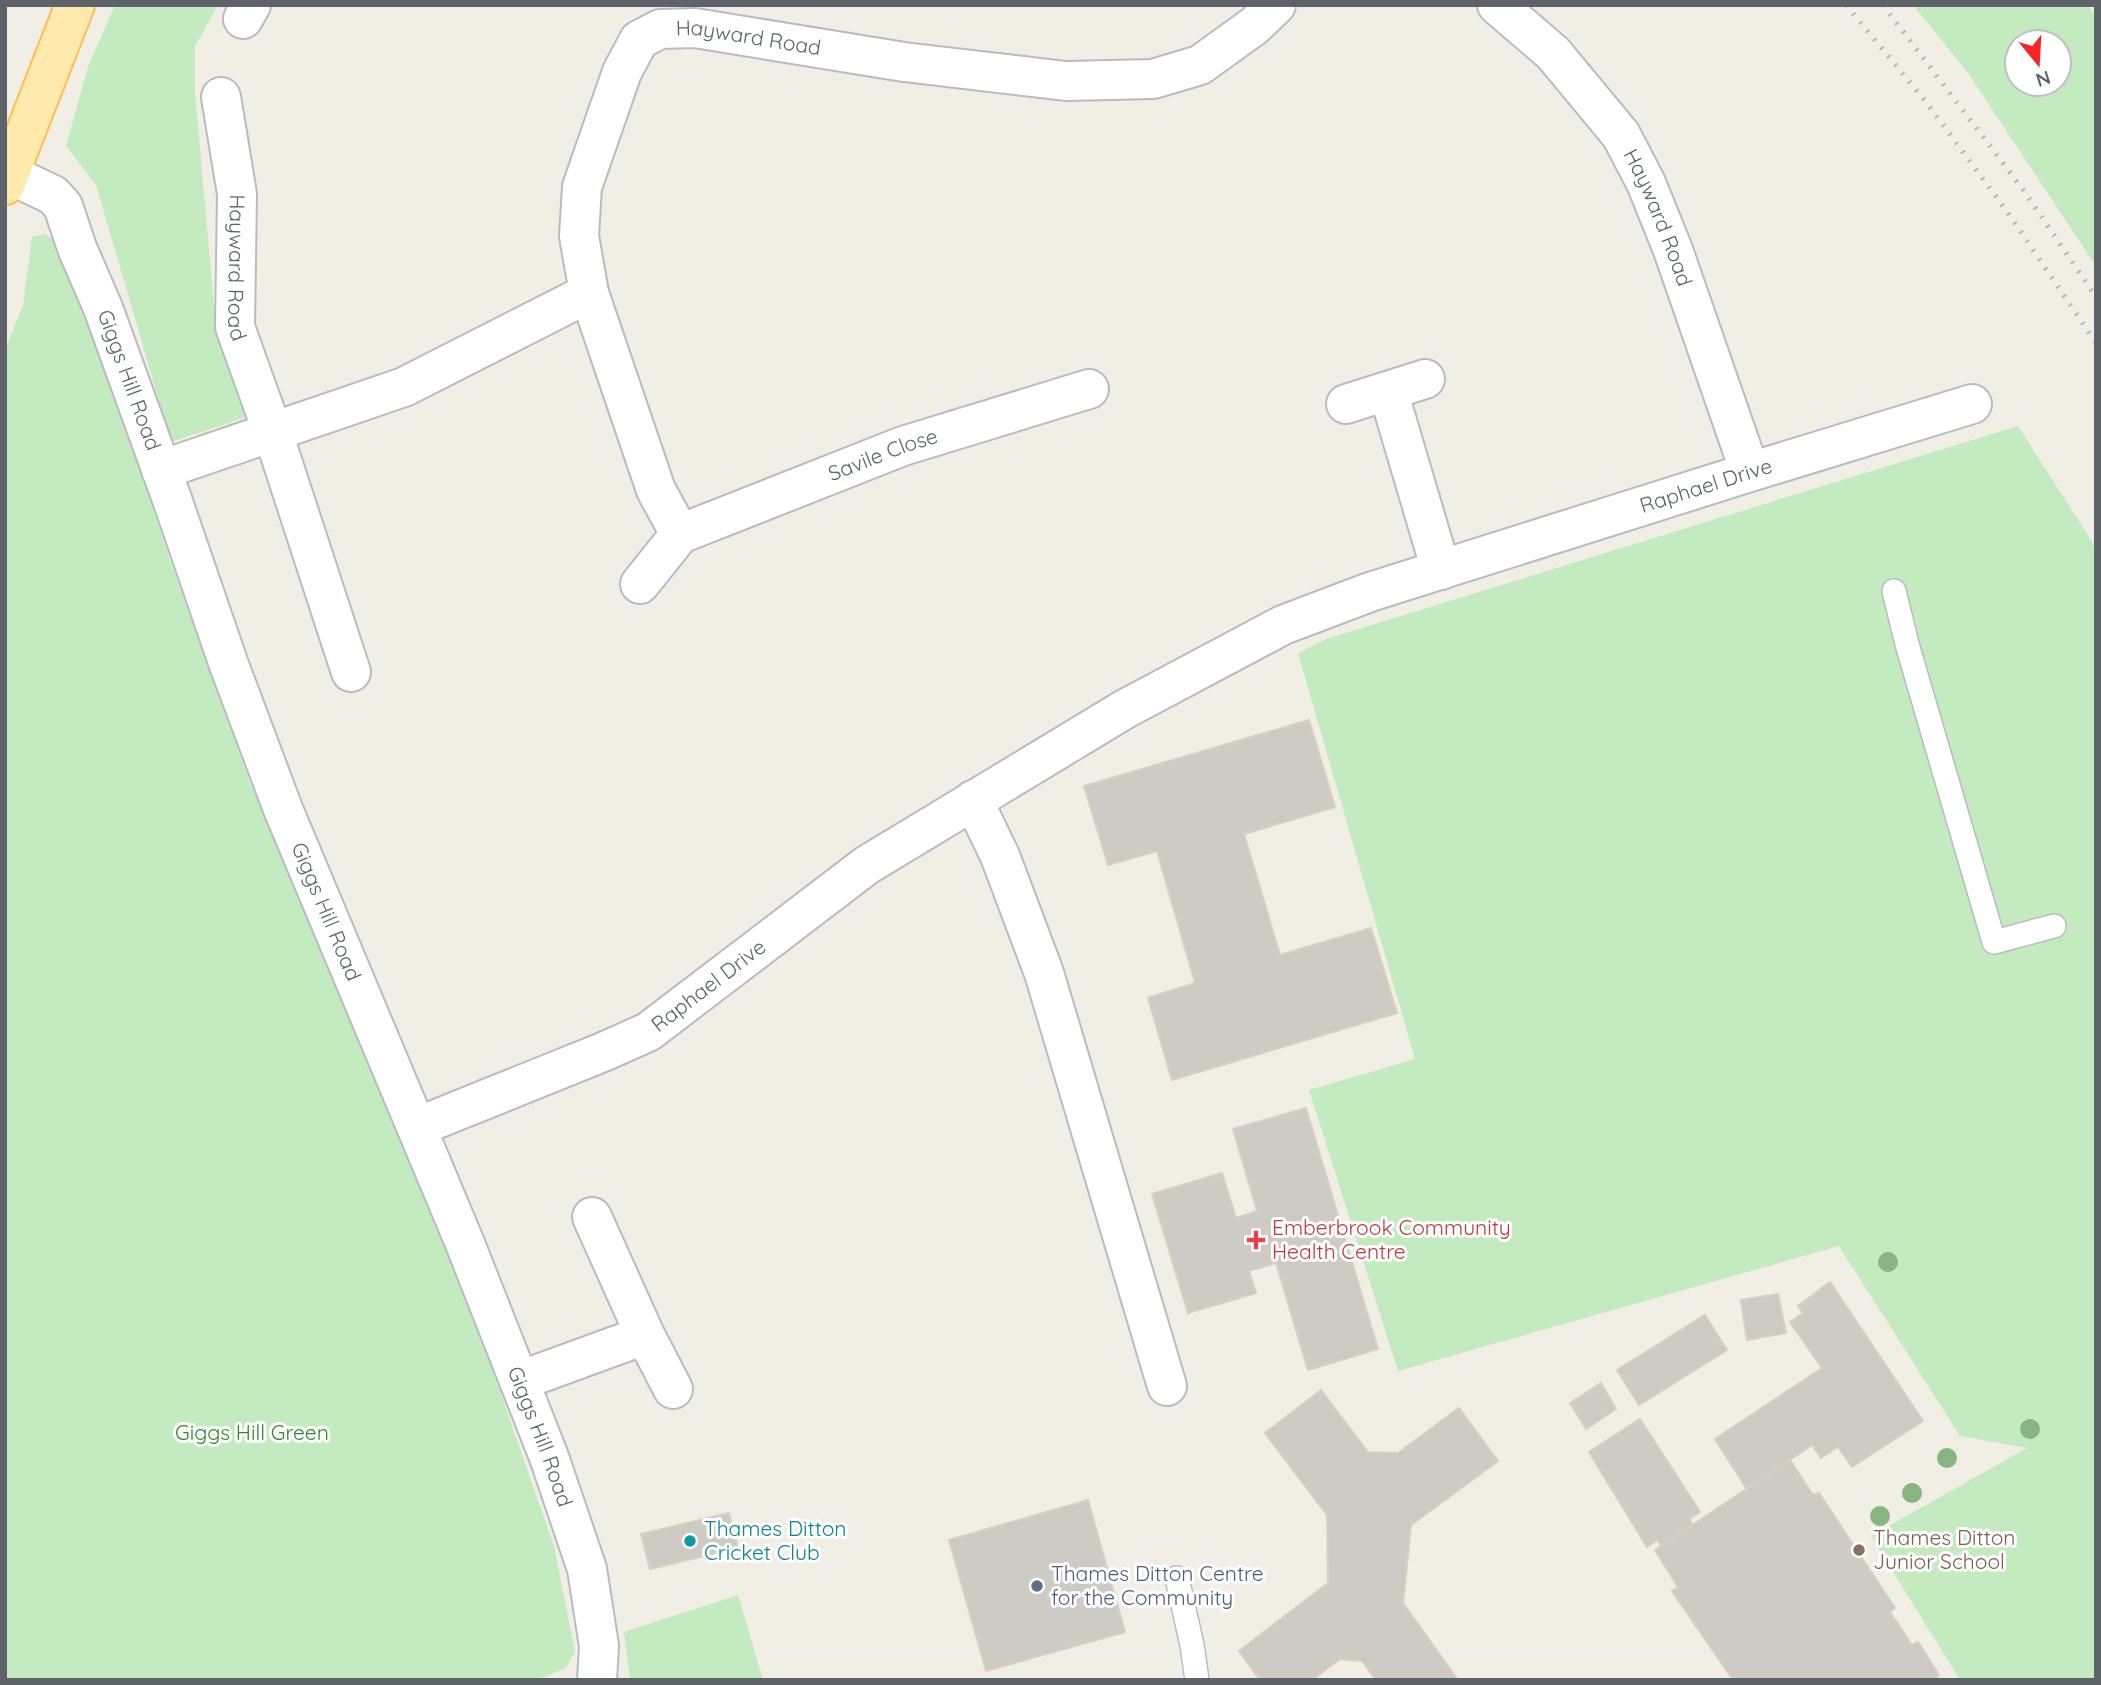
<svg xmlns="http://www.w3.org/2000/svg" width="2101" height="1685" font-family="Quicksand,sans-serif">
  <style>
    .green { fill: #c4ebc0; fill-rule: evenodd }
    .building { fill: #cecbc5; stroke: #d7cfc3; stroke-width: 2 }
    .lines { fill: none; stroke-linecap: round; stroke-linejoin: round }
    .lane-casing { stroke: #b8bcc1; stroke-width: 26 }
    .street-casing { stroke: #b8bcc1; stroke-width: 42 }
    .primary-casing { stroke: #ffbd51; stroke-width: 42 }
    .lane { stroke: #fff; stroke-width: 23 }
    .street { stroke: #fff; stroke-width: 38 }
    .primary { stroke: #ffeaad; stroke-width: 38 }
    .rail { stroke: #b5b6b7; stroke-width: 5; stroke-dasharray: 2 9; stroke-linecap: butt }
    .tree { fill: #87b580 }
    .health-dot { fill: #e0444e; stroke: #fff; stroke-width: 2.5 }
    .culture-dot { fill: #0f9aa8; stroke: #fff; stroke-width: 2.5 }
    .education-dot { fill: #8d6e63; stroke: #fff; stroke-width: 2.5 }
    .service-dot { fill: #5c6f8a; stroke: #fff; stroke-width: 2.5 }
    .labels { text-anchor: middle; stroke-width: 6; stroke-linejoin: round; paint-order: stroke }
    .street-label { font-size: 21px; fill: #5d6368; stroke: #fff }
    .health-label { font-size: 21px; fill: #be3a42; stroke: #fff; text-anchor: start }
    .park-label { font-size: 21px; fill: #31872d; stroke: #fff }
    .culture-label { font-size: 21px; fill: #0d838f; stroke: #fff; text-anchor: start }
    .education-label { font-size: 21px; fill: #785e54; stroke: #fff; text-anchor: start }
    .service-label { font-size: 21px; fill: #4e5e75; stroke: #fff; text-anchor: start }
  </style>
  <rect width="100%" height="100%" fill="#f1eee6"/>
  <!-- green -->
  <g class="green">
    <path d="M115,5H218L195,46V92L215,317L246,417L171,442L96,185L66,146L88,67Z"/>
    <path d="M1913,5H2088L2096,17V266L1968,73ZM2017,42H2059V84H2017Z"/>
    <path d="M45,234L57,242L80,280L167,552L249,780L400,1134L489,1360L554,1546L575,1652L566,1668L537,1680H5V350L23,305L32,237Z"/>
    <path d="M2018,426L2096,548V1680H1960L1871,1536L2027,1448L1960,1436L1839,1246L1398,1371L1309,1090L1415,1059L1298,653L1326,639Z"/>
    <path d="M738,1595L763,1680H630L624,1632Z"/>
  </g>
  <!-- building -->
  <g class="building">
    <path d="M1309,720L1335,807L1244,834L1280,955L1371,928L1397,1013L1172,1080L1148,998L1195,983L1157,851L1108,865L1084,786Z"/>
    <path d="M1306,1108L1378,1349L1308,1370L1276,1263L1249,1271L1256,1293L1188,1313L1152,1194L1222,1173L1236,1218L1257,1211L1233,1129Z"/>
    <path d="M1830,1282L1923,1421L1852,1467L1838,1447L1821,1458L1812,1445L1747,1489L1715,1439L1822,1368L1790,1322L1803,1313L1798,1306Z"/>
    <path d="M1778,1294L1786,1333L1747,1340L1741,1300Z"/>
    <path d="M1705,1315L1727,1350L1639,1405L1617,1370Z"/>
    <path d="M1601,1383L1616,1409L1586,1429L1570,1403Z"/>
    <path d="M1321,1390L1368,1452L1398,1453L1459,1408L1498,1461L1411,1525L1403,1603L1458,1680H1376L1362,1661L1340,1659L1312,1680H1260L1239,1651L1328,1583L1327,1515L1265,1433Z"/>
    <path d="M1640,1419L1700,1512L1689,1519L1693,1525L1661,1546L1657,1540L1647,1547L1589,1452Z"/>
    <path d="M1790,1460L1813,1495L1819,1493L1895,1608L1890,1612L1912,1645L1918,1642L1939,1675L1933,1680H1733L1672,1591L1678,1587L1655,1550Z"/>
    <path d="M1088,1500L1125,1632L986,1671L949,1540Z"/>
    <path d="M729,1513L738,1548L650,1569L641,1534Z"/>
  </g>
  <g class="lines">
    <defs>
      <g id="lane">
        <path d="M1894,591L1907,644L1994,942L2054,926"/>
        <path d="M1177,1578L1192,1645L1197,1680"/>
      </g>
      <g id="street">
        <path id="s1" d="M1497,5L1553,53L1621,135L1646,183L1673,250L1750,472"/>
        <path d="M243,19L251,5"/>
        <path id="s2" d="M221,97L237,194L235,327L273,433L351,672"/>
        <path id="s3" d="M9,174L53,195L63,206L77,248L103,308L173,502L229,665L283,809L464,1241L549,1457L587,1569L599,1646L597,1680"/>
        <path d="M589,293L656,490L680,534"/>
        <path d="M1388,391L1441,570"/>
        <path d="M1346,404L1425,379"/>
        <path id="s4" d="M161,470L404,387L589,293L579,236L582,187L622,72L639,40L660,29L695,28L904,62L1066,81L1153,79L1200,65L1254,26L1276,5"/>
        <path id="s5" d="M640,584L680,534L903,446L1089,389"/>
        <path d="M973,800L1000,856L1044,973L1167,1386"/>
        <path id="s6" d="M417,1127L603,1052L648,1032L867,865L1125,709L1283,625L1370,592L1750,472L1972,404"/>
        <path d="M592,1217L645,1335L673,1389"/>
        <path d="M519,1381L645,1335"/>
      </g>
      <path id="primary" d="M5,185L75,5"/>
    </defs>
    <!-- lane casing -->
    <use href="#lane" class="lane-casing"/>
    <!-- street casing -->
    <use href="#street" class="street-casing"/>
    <!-- primary casing -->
    <use href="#primary" class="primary-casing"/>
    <!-- lane -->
    <use href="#lane" class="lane"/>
    <!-- street -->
    <use href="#street" class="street"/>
    <!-- primary -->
    <use href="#primary" class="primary"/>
    <!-- rail -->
    <g class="rail">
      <path d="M1846,5L1926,102L2008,213L2096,343"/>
      <path d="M1883,5L2024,191L2096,297"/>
    </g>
  </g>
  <!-- trees -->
  <g class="tree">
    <circle cx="1888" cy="1262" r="10"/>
    <circle cx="2030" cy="1429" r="10"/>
    <circle cx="1947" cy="1458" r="10"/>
    <circle cx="1912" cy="1493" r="10"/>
    <circle cx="1880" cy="1516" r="10"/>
  </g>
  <!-- markers -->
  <path class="health-dot" d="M1252.5 1229.5h7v7h7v7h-7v7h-7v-7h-7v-7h7z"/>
  <circle class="culture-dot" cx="690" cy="1541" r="7"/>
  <circle class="education-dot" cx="1859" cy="1550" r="7"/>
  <circle class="service-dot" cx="1037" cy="1586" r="7"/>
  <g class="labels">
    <!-- street labels -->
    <g class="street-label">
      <text dy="7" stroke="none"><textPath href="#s4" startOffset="842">Hayward Road</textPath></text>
      <text dy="7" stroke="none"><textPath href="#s1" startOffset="271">Hayward Road</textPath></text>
      <text dy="7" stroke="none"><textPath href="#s2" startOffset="172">Hayward Road</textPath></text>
      <text dy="7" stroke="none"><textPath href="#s3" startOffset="250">Giggs Hill Road</textPath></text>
      <text dy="7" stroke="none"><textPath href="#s5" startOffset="282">Savile Close</textPath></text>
      <text dy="7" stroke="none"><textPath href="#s6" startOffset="1451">Raphael Drive</textPath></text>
      <text dy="7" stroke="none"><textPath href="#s3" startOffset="817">Giggs Hill Road</textPath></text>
      <text dy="7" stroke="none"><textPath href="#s6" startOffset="326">Raphael Drive</textPath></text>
      <text dy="7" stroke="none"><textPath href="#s3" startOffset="1384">Giggs Hill Road</textPath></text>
    </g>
    <!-- health labels -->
    <g class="health-label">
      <text x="1272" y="1235">Emberbrook Community<tspan x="1272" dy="24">Health Centre</tspan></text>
    </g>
    <!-- park labels -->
    <g class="park-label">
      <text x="252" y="1440">Giggs Hill Green</text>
    </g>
    <!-- culture labels -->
    <g class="culture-label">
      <text x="704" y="1536">Thames Ditton<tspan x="704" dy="24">Cricket Club</tspan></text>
    </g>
    <!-- education labels -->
    <g class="education-label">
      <text x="1873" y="1545">Thames Ditton<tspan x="1873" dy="24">Junior School</tspan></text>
    </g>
    <!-- service labels -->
    <g class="service-label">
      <text x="1051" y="1581">Thames Ditton Centre<tspan x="1051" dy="24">for the Community</tspan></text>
    </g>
  </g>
  <!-- border -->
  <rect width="2101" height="1685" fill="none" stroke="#5d6368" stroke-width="14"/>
  <!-- north arrow -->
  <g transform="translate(2038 63) rotate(162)"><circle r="33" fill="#ffffff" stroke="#bec1c3" stroke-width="2"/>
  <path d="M0-5L12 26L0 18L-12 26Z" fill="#fb2227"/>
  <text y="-10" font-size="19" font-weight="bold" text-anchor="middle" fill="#5d6368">N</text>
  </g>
</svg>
